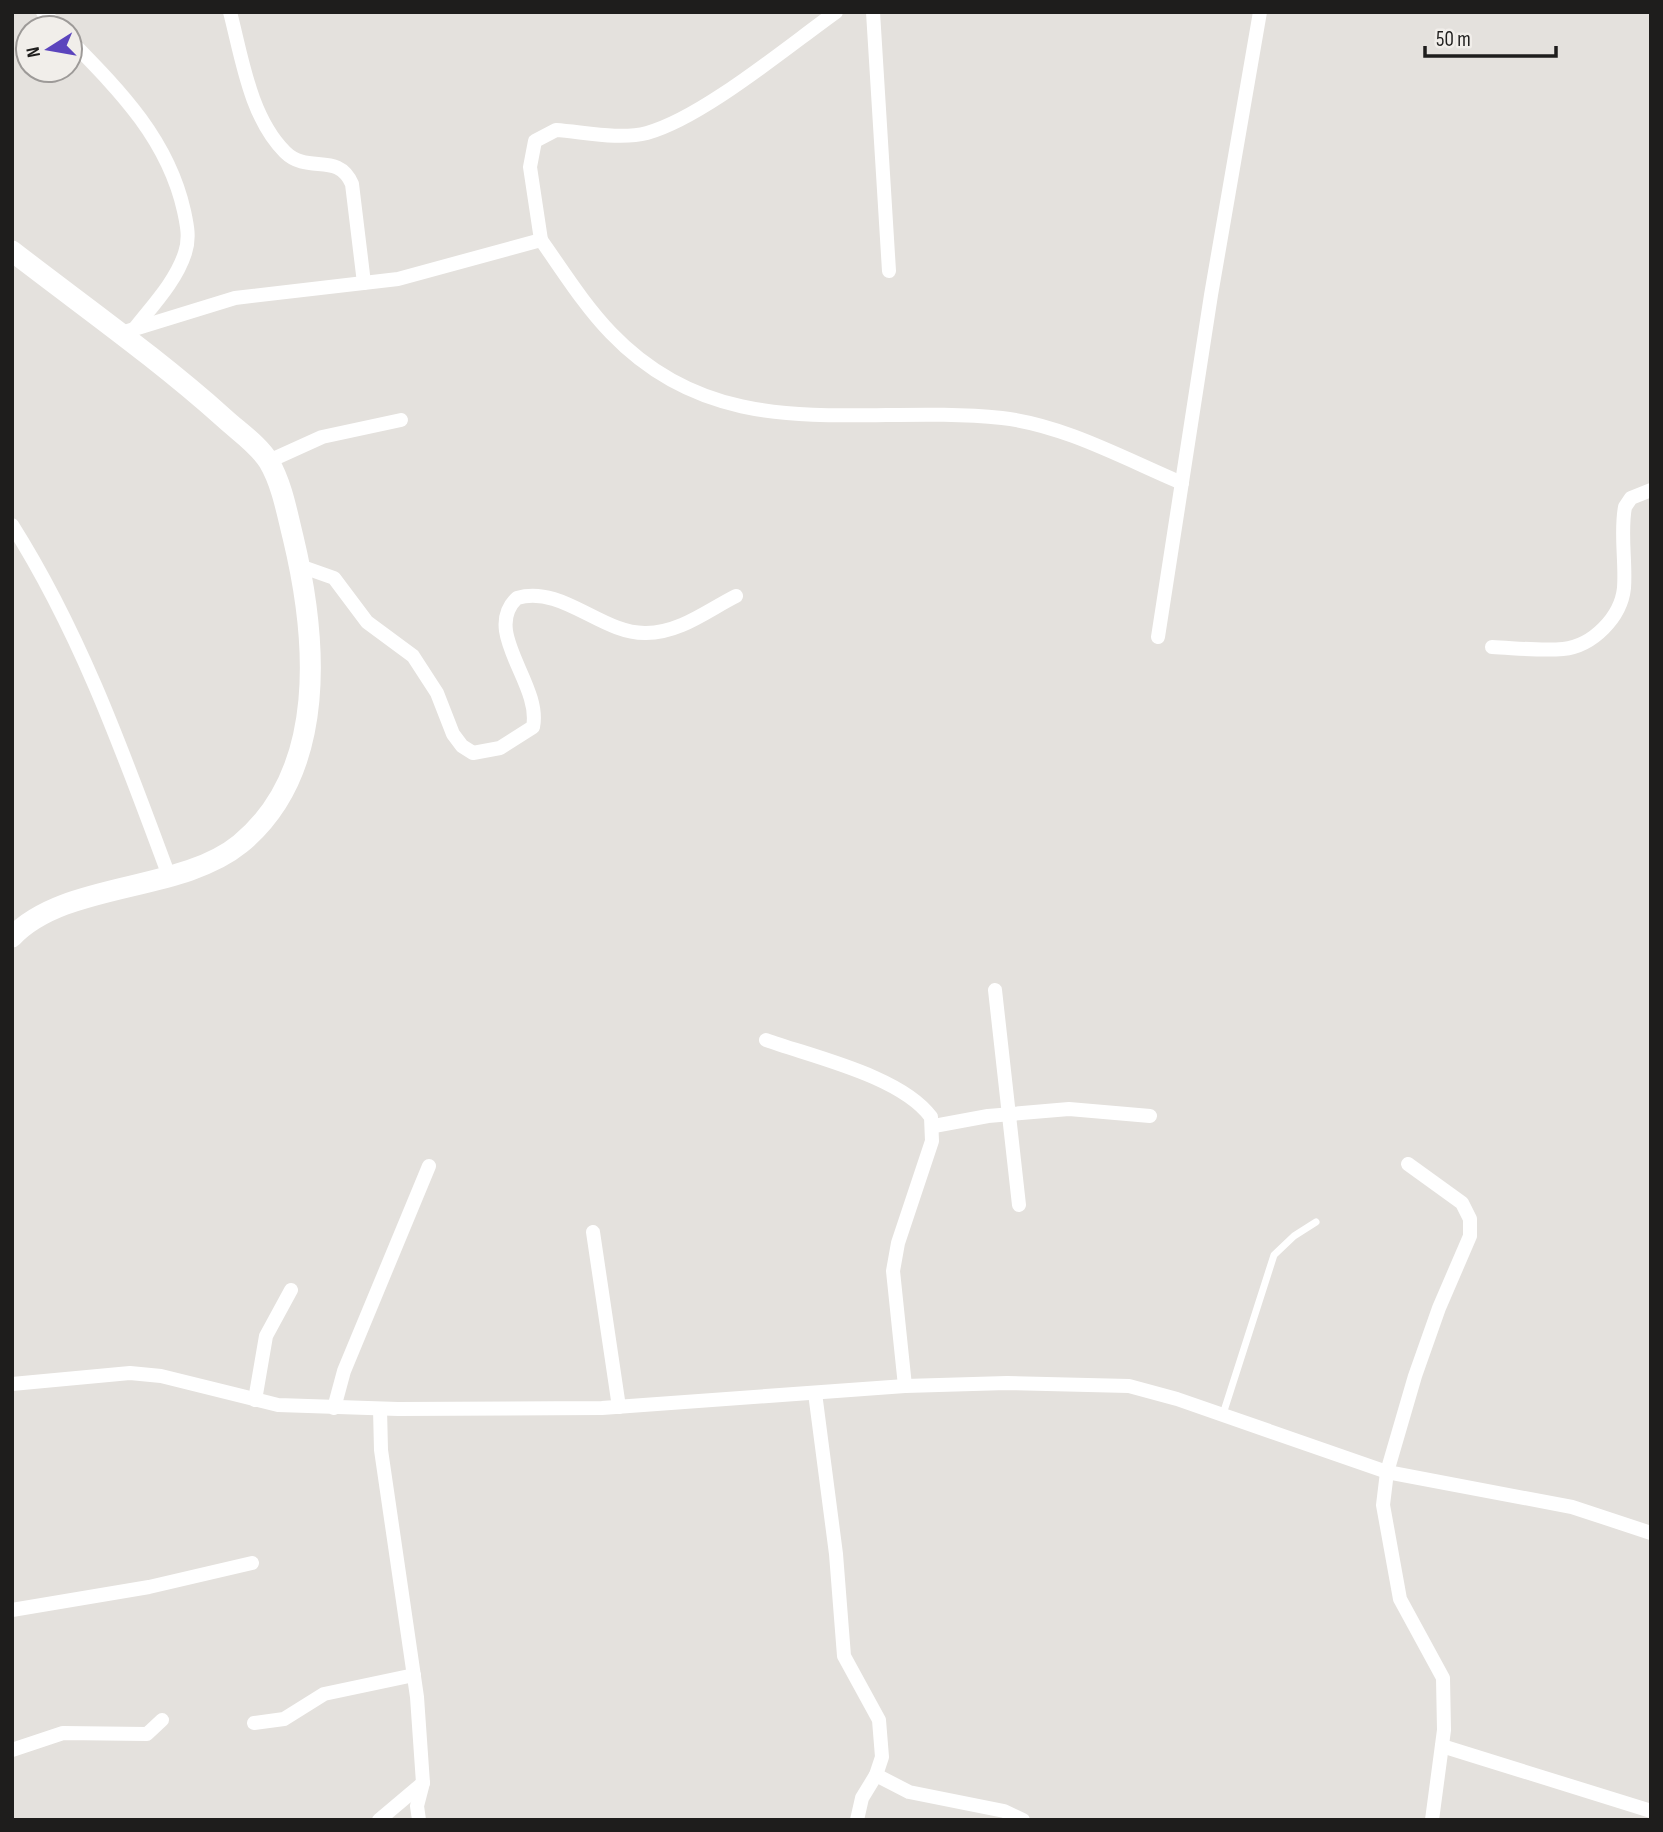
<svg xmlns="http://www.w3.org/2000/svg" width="1663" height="1832" font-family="'Sofia Sans Condensed',sans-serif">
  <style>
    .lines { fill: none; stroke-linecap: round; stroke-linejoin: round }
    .lane { stroke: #fff; stroke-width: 7 }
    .street { stroke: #fff; stroke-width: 14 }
    .secondary { stroke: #fff; stroke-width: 21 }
  </style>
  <rect width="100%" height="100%" fill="#e4e1dd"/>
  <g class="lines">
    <!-- lane -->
    <path class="lane" d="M1223,1414L1274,1255L1294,1236L1316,1222"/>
    <!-- street -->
    <g class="street">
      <path d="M43,12L59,28"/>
      <path d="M230,12C242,58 250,117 285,152C308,175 338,151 352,184L364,283"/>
      <path d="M873,12L889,271"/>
      <path d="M70,40C119,90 168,139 184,211C187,225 190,238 185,253C176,281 153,305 135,328"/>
      <path d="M541,240C563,271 584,305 611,333C723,450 860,403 1002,418C1064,425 1125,459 1182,483"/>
      <path d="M118,334L235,298L398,279L541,240L530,167L535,141L556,130C584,132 620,140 647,133C702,118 787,47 836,12"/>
      <path d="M269,461L322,437L401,420"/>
      <path d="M12,525C81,634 124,755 169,876"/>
      <path d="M300,566L334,578L367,622L413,656L437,693L453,734L462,746L473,753L500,748L533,727C542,684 481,632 517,598C563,585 601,634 646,633C680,633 708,610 736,596"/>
      <path d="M1158,637L1211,295L1260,12"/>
      <path d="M1492,647C1515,648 1540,651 1563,649C1593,646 1621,617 1624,588C1626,561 1620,533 1625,507L1631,498L1651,490"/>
      <path d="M995,990L1019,1205"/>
      <path d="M766,1040C813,1057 901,1076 931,1117L932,1141L898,1243L893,1271L905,1386"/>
      <path d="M934,1126L988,1116L1069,1109L1150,1116"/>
      <path d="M1408,1164L1462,1203L1470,1219V1236L1439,1308L1415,1376L1387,1472L1383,1505L1400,1599L1443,1678L1444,1730L1432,1820"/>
      <path d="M593,1232L619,1407"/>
      <path d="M12,1384L130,1373L161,1376L278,1405L398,1409L602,1408L905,1386L1007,1383L1129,1386L1177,1399L1387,1472L1572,1507L1651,1533"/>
      <path d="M815,1393L836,1554L844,1656L879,1720L882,1757L876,1775L862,1798L857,1820"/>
      <path d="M255,1400L266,1336L291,1290"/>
      <path d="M334,1408L344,1371L429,1166"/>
      <path d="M380,1409L381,1450L417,1697L423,1783L417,1806L419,1820"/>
      <path d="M12,1610L149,1587L252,1563"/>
      <path d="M254,1723L284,1719L324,1694L414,1675"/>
      <path d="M1442,1746L1651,1811"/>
      <path d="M12,1750L63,1733L147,1734L162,1720"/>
      <path d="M876,1775L909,1792L1004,1811L1023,1820"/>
      <path d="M379,1820L423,1783"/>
    </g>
    <!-- secondary -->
    <path class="secondary" d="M12,251C83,306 157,358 224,418C238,431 259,445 269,462C282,484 287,513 293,537C317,637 329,771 240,844C180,893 65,881 12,937"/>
  </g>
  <!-- border -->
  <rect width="1663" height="1832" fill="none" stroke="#1e1d1c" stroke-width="28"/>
  <!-- north arrow -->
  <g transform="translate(49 49) rotate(259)"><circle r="33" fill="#f1eeea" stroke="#9d9a98" stroke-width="2"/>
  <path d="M0-5L12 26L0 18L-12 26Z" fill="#5b44bd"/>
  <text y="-10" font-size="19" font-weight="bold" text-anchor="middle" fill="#1e1d1c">N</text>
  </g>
  <!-- scale -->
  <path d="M1425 46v10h131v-10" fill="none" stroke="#1e1d1c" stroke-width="3.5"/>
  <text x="1436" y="46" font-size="21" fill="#1e1d1c" stroke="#f1eeea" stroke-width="5" paint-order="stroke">50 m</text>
</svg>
